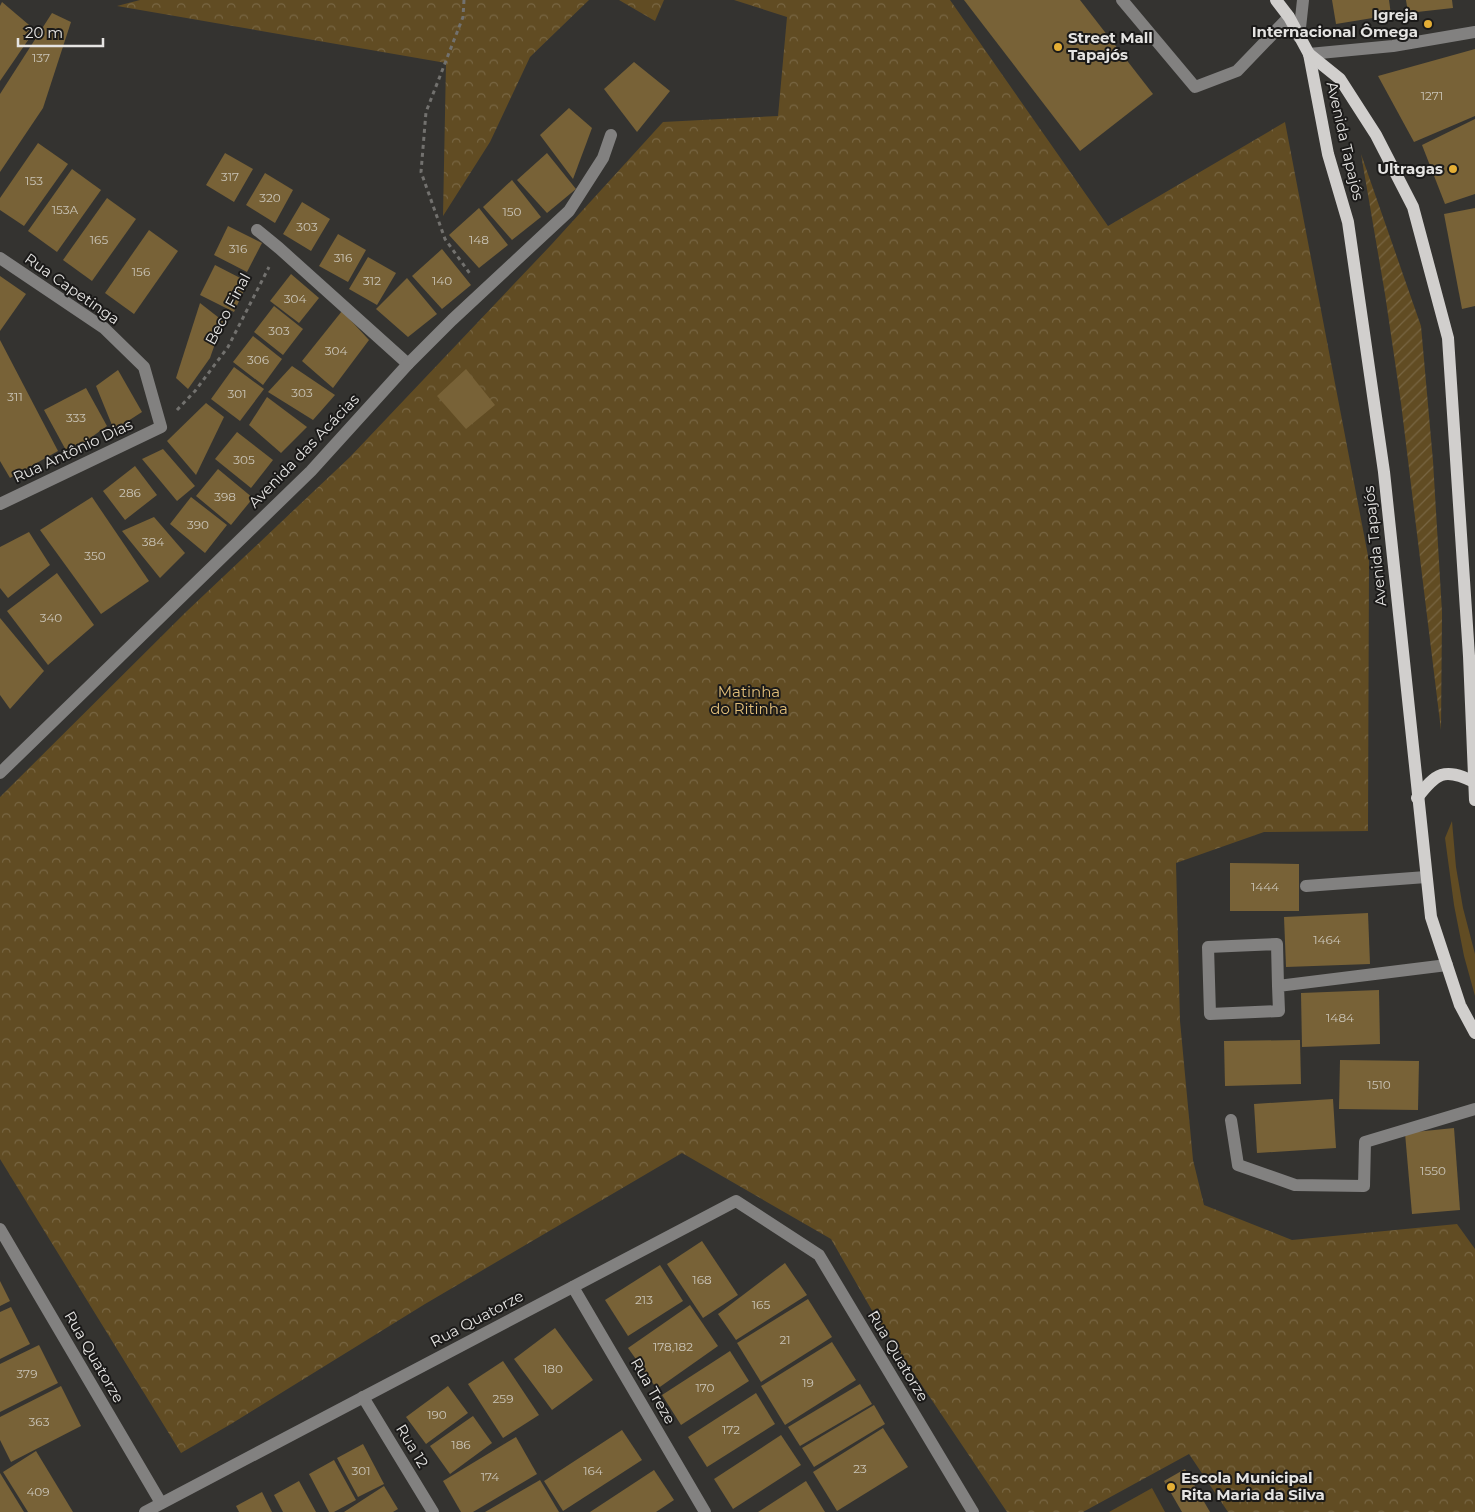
<svg xmlns="http://www.w3.org/2000/svg" width="1475" height="1512" font-family="Montserrat,sans-serif">
  <style>
    .grass { fill: #614c23 }
    .forest { fill: url(#forest-crowns) }
    .garden { fill: url(#garden-furrows) }
    .building { fill: #786237 }
    .lines { fill: none; stroke-linecap: round; stroke-linejoin: round }
    .path { stroke: #72716e; stroke-width: 3; stroke-dasharray: 4 4; stroke-linecap: butt }
    .minor { stroke: #828180; stroke-width: 12 }
    .major { stroke: #d1cfcd; stroke-width: 12 }
    .poi-dot { fill: #e4ae35; stroke: #1b1a19; stroke-width: 2 }
    .labels { text-anchor: middle; stroke-width: 4; stroke-linejoin: round; paint-order: stroke }
    .number-label { font-size: 12px; fill: #cac4b7 }
    .poi-label { font-size: 15px; font-weight: bold; fill: #e5e4e2; stroke: #1b1a19; text-anchor: end }
    .street-label { font-size: 15px; fill: #e5e4e2; stroke: #1b1a19 }
    .park-label { font-size: 15px; fill: #e2bf7a; stroke: #1b1a19 }
  </style>
  <defs>
    <pattern id="forest-crowns" width="20" height="18" patternUnits="userSpaceOnUse" patternTransform="scale(1.25)"><rect width="20" height="18" fill="#614c23"/><path d="M2 6a3 3 0 1 1 6 0M12 15a3 3 0 1 1 6 0" fill="none" stroke="#786643"/></pattern>
    <pattern id="garden-furrows" width="10" height="10" patternUnits="userSpaceOnUse" patternTransform="scale(1.25)"><rect width="10" height="10" fill="#614c23"/><path d="M-1 1l2-2M0 10L10 0M9 11l2-2" fill="none" stroke="#786643"/></pattern>
  </defs>
  <rect width="100%" height="100%" fill="#343330"/>
  <!-- grass -->
  <g class="grass">
    <path d="M1452,821L1456,867L1463,908L1475,954V996L1464,956L1454,905L1445,838Z"/>
    <path d="M1152,1488L1165,1512H1109Z"/>
  </g>
  <!-- forest -->
  <g class="forest">
    <path d="M140,0H589L530,57L490,142L443,216L446,63L117,6Z"/>
    <path d="M619,0H664L655,21Z"/>
    <path d="M734,0H950L1108,226L1285,122L1369,561L1368,831L1264,832L1176,863L1180,1021L1193,1160L1204,1205L1292,1240L1457,1224L1475,1249V1512H1228L1189,1454L1083,1512H1007L874,1314L831,1239L682,1153L425,1304L231,1424L181,1453L0,1159V797L187,611L350,457L551,245L663,122L778,116L787,17Z"/>
  </g>
  <!-- garden -->
  <path class="garden" d="M1361,154L1421,326L1433,461L1442,612L1441,730L1401,403L1385,294Z"/>
  <!-- building -->
  <g class="building">
    <path d="M964,0H1080L1153,94L1080,151Z"/>
    <path d="M1332,0H1389L1391,15L1336,24Z"/>
    <path d="M1406,0H1452L1453,8L1408,13Z"/>
    <path d="M2,2L35,30L0,81V6Z"/>
    <path d="M52,13L71,22L43,108L0,172V94Z"/>
    <path d="M1475,49V116L1414,142L1378,76Z"/>
    <path d="M634,62L670,91L637,132L604,89Z"/>
    <path d="M569,108L592,128L573,179L540,135Z"/>
    <path d="M1475,119V194L1445,204L1422,145Z"/>
    <path d="M38,143L68,164L24,226L0,210V198Z"/>
    <path d="M225,153L253,169L234,202L206,185Z"/>
    <path d="M547,153L576,189L547,213L517,180Z"/>
    <path d="M72,169L101,190L57,252L28,231Z"/>
    <path d="M265,173L293,190L275,223L246,205Z"/>
    <path d="M512,180L541,217L512,240L483,207Z"/>
    <path d="M107,198L136,219L92,281L63,260Z"/>
    <path d="M302,202L330,219L311,251L283,234Z"/>
    <path d="M479,208L508,245L479,268L449,235Z"/>
    <path d="M1475,208V306L1462,309L1444,214Z"/>
    <path d="M228,226L262,243L247,272L214,255Z"/>
    <path d="M149,230L178,251L134,314L105,293Z"/>
    <path d="M338,234L366,250L348,282L319,266Z"/>
    <path d="M442,249L471,285L442,309L412,276Z"/>
    <path d="M368,257L396,273L377,305L349,289Z"/>
    <path d="M215,265L248,282L234,312L200,295Z"/>
    <path d="M291,274L319,298L299,323L270,301Z"/>
    <path d="M0,276L26,294L0,331Z"/>
    <path d="M407,278L437,314L408,337L376,309Z"/>
    <path d="M200,303L223,321L210,358L188,389L176,378Z"/>
    <path d="M274,306L303,329L283,355L254,332Z"/>
    <path d="M342,311L369,340L333,388L302,361Z"/>
    <path d="M253,336L282,359L263,385L233,362Z"/>
    <path d="M0,340L58,451L10,478L0,461Z"/>
    <path d="M292,366L335,395L313,420L268,392Z"/>
    <path d="M234,367L264,389L240,421L211,399Z"/>
    <path d="M466,369L495,405L466,429L437,396Z"/>
    <path d="M118,370L142,412L114,430L96,386Z"/>
    <path d="M86,388L107,426L68,454L44,410Z"/>
    <path d="M267,397L307,427L281,453L249,425Z"/>
    <path d="M206,403L224,417L196,475L167,441Z"/>
    <path d="M237,432L273,460L251,488L215,459Z"/>
    <path d="M163,449L195,486L177,501L142,459Z"/>
    <path d="M135,466L157,495L125,520L103,491Z"/>
    <path d="M218,469L253,498L231,525L196,496Z"/>
    <path d="M92,497L149,581L101,614L40,530Z"/>
    <path d="M191,497L227,525L205,553L170,524Z"/>
    <path d="M154,517L185,553L160,578L122,531Z"/>
    <path d="M29,532L50,565L8,598L0,588V547Z"/>
    <path d="M57,573L94,625L48,665L7,611Z"/>
    <path d="M0,618L44,671L10,709L0,695Z"/>
    <path d="M1230,863L1299,864V911H1230Z"/>
    <path d="M1368,913L1370,964L1286,967L1284,917Z"/>
    <path d="M1379,990L1380,1044L1302,1047L1301,993Z"/>
    <path d="M1300,1040L1301,1084L1225,1086L1224,1041Z"/>
    <path d="M1340,1060L1419,1061L1418,1110L1339,1109Z"/>
    <path d="M1333,1099L1336,1148L1257,1153L1254,1104Z"/>
    <path d="M1454,1128L1460,1210L1412,1214L1405,1133Z"/>
    <path d="M702,1241L738,1295L703,1318L667,1264Z"/>
    <path d="M785,1263L807,1295L736,1340L718,1314Z"/>
    <path d="M660,1265L683,1301L628,1336L605,1300Z"/>
    <path d="M0,1281L10,1301L0,1306Z"/>
    <path d="M808,1299L832,1337L761,1382L737,1343Z"/>
    <path d="M690,1305L718,1346L657,1389L628,1348Z"/>
    <path d="M11,1307L30,1344L0,1359V1312Z"/>
    <path d="M555,1328L593,1380L552,1410L514,1359Z"/>
    <path d="M832,1342L856,1380L785,1425L761,1386Z"/>
    <path d="M39,1345L58,1383L0,1412V1364Z"/>
    <path d="M730,1351L749,1381L681,1425L662,1395Z"/>
    <path d="M503,1361L539,1415L503,1438L468,1384Z"/>
    <path d="M860,1384L872,1404L800,1446L788,1427Z"/>
    <path d="M61,1386L81,1426L11,1462L0,1440V1417Z"/>
    <path d="M448,1386L468,1413L426,1444L406,1417Z"/>
    <path d="M756,1393L775,1424L707,1467L688,1437Z"/>
    <path d="M874,1405L885,1424L814,1467L802,1448Z"/>
    <path d="M473,1416L492,1443L450,1474L430,1446Z"/>
    <path d="M883,1428L908,1467L837,1511L813,1472Z"/>
    <path d="M622,1430L642,1460L563,1511L544,1481Z"/>
    <path d="M781,1435L801,1465L733,1509L714,1479Z"/>
    <path d="M516,1437L537,1474L473,1512H461L443,1481Z"/>
    <path d="M363,1444L384,1484L358,1497L337,1458Z"/>
    <path d="M36,1451L73,1512H28L3,1472Z"/>
    <path d="M334,1460L356,1500L334,1512H329L309,1474Z"/>
    <path d="M1185,1469L1210,1512H1182L1164,1481Z"/>
    <path d="M654,1470L674,1500L656,1512H590Z"/>
    <path d="M0,1473L24,1512H0Z"/>
    <path d="M540,1480L559,1512H485Z"/>
    <path d="M299,1481L316,1512H283L274,1495Z"/>
    <path d="M806,1481L825,1512H758Z"/>
    <path d="M384,1486L398,1509L393,1512H344Z"/>
    <path d="M262,1492L272,1512H239L236,1506Z"/>
  </g>
  <g class="lines">
    <!-- path -->
    <g class="path">
      <path d="M464,0L463,17L426,112L421,172L445,239L471,275"/>
      <path d="M177,410L195,391L228,347L269,267"/>
    </g>
    <!-- minor -->
    <g class="minor">
      <path d="M1122,0L1195,87L1237,71L1289,17"/>
      <path d="M1299,37L1303,0"/>
      <path d="M1309,54L1393,46L1475,32"/>
      <path d="M257,230L279,248L408,364"/>
      <path d="M0,258L104,328L144,367L161,427L0,504"/>
      <path d="M0,773L311,471L408,364L452,320L569,211L603,158L611,135"/>
      <path d="M1306,886L1426,877"/>
      <path d="M1278,986L1279,1011L1210,1014L1208,947L1277,944L1278,986L1447,965"/>
      <path d="M1231,1120L1238,1165L1295,1185L1364,1186L1365,1142L1475,1109"/>
      <path d="M0,1229L161,1503"/>
      <path d="M573,1287L705,1512"/>
      <path d="M363,1397L433,1512"/>
      <path d="M145,1512L736,1201L819,1255L973,1512"/>
    </g>
    <!-- major -->
    <g class="major">
      <path d="M1276,0L1289,17L1309,54L1328,154L1348,222L1384,472L1431,917L1460,1005L1475,1033"/>
      <path d="M1309,54L1340,79L1376,135L1413,207L1448,338L1469,656L1475,800"/>
      <path d="M1417,798C1436,773 1444,767 1474,782"/>
    </g>
  </g>
  <!-- markers -->
  <g class="poi-dot">
    <circle cx="1428" cy="24" r="5"/>
    <circle cx="1058" cy="47" r="5"/>
    <circle cx="1453" cy="169" r="5"/>
    <circle cx="1171" cy="1487" r="5"/>
  </g>
  <g class="labels">
    <!-- number labels -->
    <g class="number-label">
      <text x="41" y="62">137</text>
      <text x="1432" y="100">1271</text>
      <text x="230" y="181">317</text>
      <text x="34" y="185">153</text>
      <text x="270" y="202">320</text>
      <text x="65" y="214">153A</text>
      <text x="512" y="216">150</text>
      <text x="307" y="231">303</text>
      <text x="99" y="244">165</text>
      <text x="479" y="244">148</text>
      <text x="238" y="253">316</text>
      <text x="343" y="262">316</text>
      <text x="141" y="276">156</text>
      <text x="372" y="285">312</text>
      <text x="442" y="285">140</text>
      <text x="295" y="303">304</text>
      <text x="279" y="335">303</text>
      <text x="336" y="355">304</text>
      <text x="258" y="364">306</text>
      <text x="302" y="397">303</text>
      <text x="237" y="398">301</text>
      <text x="15" y="401">311</text>
      <text x="76" y="422">333</text>
      <text x="244" y="464">305</text>
      <text x="130" y="497">286</text>
      <text x="225" y="501">398</text>
      <text x="198" y="529">390</text>
      <text x="153" y="546">384</text>
      <text x="95" y="560">350</text>
      <text x="51" y="622">340</text>
      <text x="1265" y="891">1444</text>
      <text x="1327" y="944">1464</text>
      <text x="1340" y="1022">1484</text>
      <text x="1379" y="1089">1510</text>
      <text x="1433" y="1175">1550</text>
      <text x="702" y="1284">168</text>
      <text x="644" y="1304">213</text>
      <text x="761" y="1309">165</text>
      <text x="785" y="1344">21</text>
      <text x="673" y="1351">178,182</text>
      <text x="553" y="1373">180</text>
      <text x="27" y="1378">379</text>
      <text x="808" y="1387">19</text>
      <text x="705" y="1392">170</text>
      <text x="503" y="1403">259</text>
      <text x="437" y="1419">190</text>
      <text x="39" y="1426">363</text>
      <text x="731" y="1434">172</text>
      <text x="461" y="1449">186</text>
      <text x="860" y="1473">23</text>
      <text x="361" y="1475">301</text>
      <text x="593" y="1475">164</text>
      <text x="490" y="1481">174</text>
      <text x="38" y="1496">409</text>
    </g>
    <!-- poi labels -->
    <g class="poi-label">
      <text x="1418" y="20">Igreja<tspan x="1418" dy="17">Internacional Ômega</tspan></text>
      <text x="1068" y="43" text-anchor="start">Street Mall<tspan x="1068" dy="17">Tapajós</tspan></text>
      <text x="1443" y="174">Ultragas</text>
      <text x="1181" y="1483" text-anchor="start">Escola Municipal<tspan x="1181" dy="17">Rita Maria da Silva</tspan></text>
    </g>
    <!-- street labels -->
    <g class="street-label">
      <text transform="translate(1345 141) rotate(77)" y="5">Avenida Tapajós</text>
      <text transform="translate(72 289) rotate(35)" y="5">Rua Capetinga</text>
      <text transform="translate(228 309) rotate(-62)" y="5">Beco Final</text>
      <text transform="translate(73 451) rotate(-25)" y="5">Rua Antônio Dias</text>
      <text transform="translate(304 451) rotate(-46)" y="5">Avenida das Acácias</text>
      <text transform="translate(1375 546) rotate(-96)" y="5">Avenida Tapajós</text>
      <text transform="translate(477 1319) rotate(-28)" y="5">Rua Quatorze</text>
      <text transform="translate(898 1356) rotate(59)" y="5">Rua Quatorze</text>
      <text transform="translate(94 1357) rotate(60)" y="5">Rua Quatorze</text>
      <text transform="translate(653 1391) rotate(60)" y="5">Rua Treze</text>
      <text transform="translate(412 1446) rotate(59)" y="5">Rua 12</text>
    </g>
    <!-- park labels -->
    <g class="park-label">
      <text x="749" y="697">Matinha<tspan x="749" dy="17">do Ritinha</tspan></text>
    </g>
  </g>
  <!-- scale -->
  <path d="M18 38v8h85v-8" fill="none" stroke="#e5e4e2" stroke-width="2.5"/>
  <text x="25" y="38" font-size="15" fill="#e5e4e2" stroke="#1b1a19" stroke-width="4" paint-order="stroke">20 m</text>
</svg>
